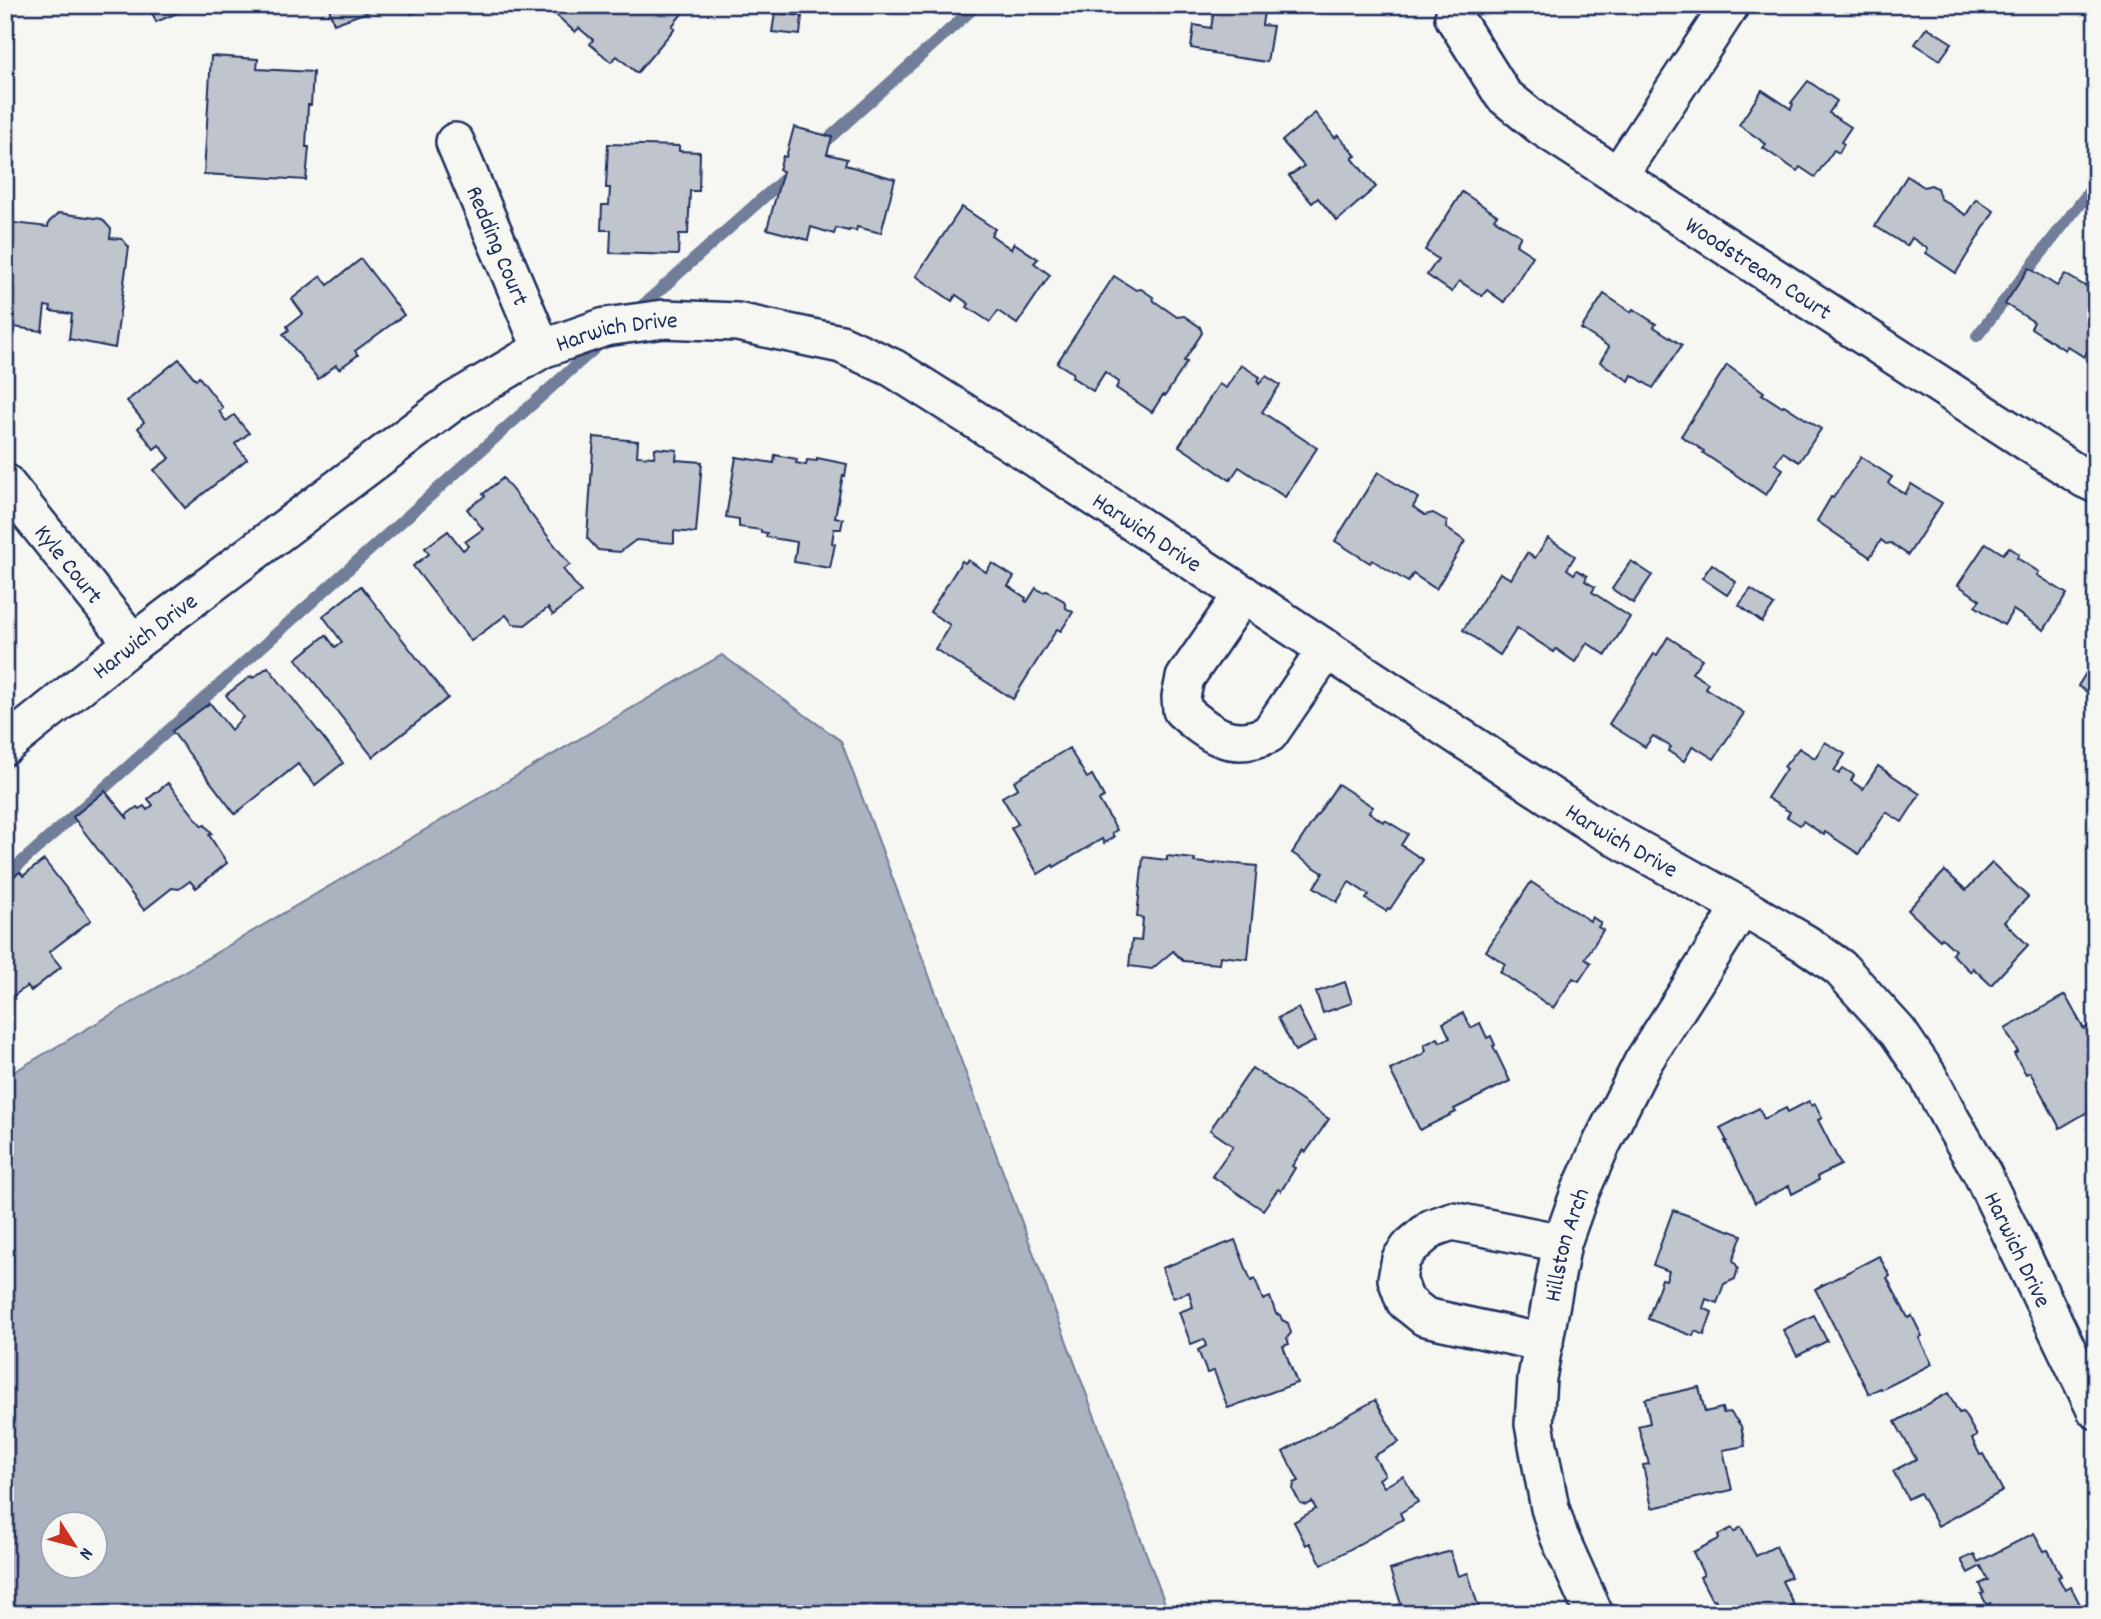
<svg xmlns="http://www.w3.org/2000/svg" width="2101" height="1619" font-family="Dekko,sans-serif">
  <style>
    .water { fill: #abb2c0; stroke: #717e99; stroke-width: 2; fill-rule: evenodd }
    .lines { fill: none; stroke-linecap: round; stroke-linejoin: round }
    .stream { stroke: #717e99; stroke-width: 12 }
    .building { fill: #c0c4cd; stroke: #1b2f5e; stroke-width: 2 }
    .street-casing { stroke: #1b2f5e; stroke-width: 42 }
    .street { stroke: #f6f6f2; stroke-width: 37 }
    .labels { text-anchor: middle; stroke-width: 5; stroke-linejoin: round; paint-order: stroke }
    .street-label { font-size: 24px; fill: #1b2f5e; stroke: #f6f6f2 }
  </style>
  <rect width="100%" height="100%" fill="#f6f6f2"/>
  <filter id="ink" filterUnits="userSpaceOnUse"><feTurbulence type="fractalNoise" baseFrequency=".0143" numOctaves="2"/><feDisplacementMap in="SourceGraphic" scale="14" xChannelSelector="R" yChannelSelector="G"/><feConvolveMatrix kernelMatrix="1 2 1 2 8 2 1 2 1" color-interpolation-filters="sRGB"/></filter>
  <g filter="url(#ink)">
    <!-- water -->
    <path class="water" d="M722,655L841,741L1169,1614H5V1077ZM52,1524H94V1566H52Z"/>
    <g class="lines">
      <!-- stream -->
      <g class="stream">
        <path d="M818,148L977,5"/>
        <path d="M633,314L792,172"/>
        <path d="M1977,336L2096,183"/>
        <path d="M5,877L604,340"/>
      </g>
    </g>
    <!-- building -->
    <g class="building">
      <path d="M149,5H185L187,9L156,22Z"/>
      <path d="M328,5H386L334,24Z"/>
      <path d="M408,5H436L411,14Z"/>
      <path d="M545,5H689L672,26L675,28L637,73L617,56L611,62L590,44L593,40L579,28L575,32Z"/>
      <path d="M1215,5H1265L1262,25L1273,26L1267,62L1212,54L1213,52L1191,48L1194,25L1211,28Z"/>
      <path d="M775,13L802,16L800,35L772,32Z"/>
      <path d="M1927,27L1952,43L1940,60L1915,44Z"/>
      <path d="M211,56L258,59L257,69L313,72L311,105H308L306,147H309L306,180L204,174Z"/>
      <path d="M1808,81L1837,101L1829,113L1851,127L1841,142L1844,144L1839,153L1834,150L1815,177L1800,167L1797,171L1763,148L1766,144L1739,125L1762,90L1791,109L1793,104L1791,103Z"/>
      <path d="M1315,113L1335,138L1338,135L1356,156L1352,158L1376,187L1337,221L1318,198L1312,203L1289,176L1304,166L1282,141Z"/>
      <path d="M794,127L832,137L827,154L847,159L845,165L895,179L881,233L857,227L856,231L850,229L849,231L836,228L834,234L811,227L808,240L767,229L783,171L779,170L783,156L786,157Z"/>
      <path d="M608,144L679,146V151L700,152L699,191H690L688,234H679L678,255L610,253L611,230H601L602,205H609L610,188H606Z"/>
      <path d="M1907,176L1924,187L1931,185L1937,188L1940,198L1966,215L1976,199L1994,211L1956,273L1926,253L1928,249L1912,238L1907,246L1875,226Z"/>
      <path d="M1462,192L1497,215L1494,219L1521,236L1516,245L1533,256L1504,302L1487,290L1482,296L1459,281L1452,292L1427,275L1438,259L1425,250Z"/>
      <path d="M962,207L995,229L991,235L1011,249L1014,243L1038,259L1034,263L1050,275L1017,324L998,311L990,322L967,307L969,304L956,295L952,301L916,276Z"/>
      <path d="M59,213L102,219L111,229L110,238L122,239L129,247L115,348L69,339L72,314L50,311L51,307L45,306L42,331L13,327L14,320L5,319L6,222L48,227L49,222Z"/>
      <path d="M361,259L404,315L355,351L358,355L339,369L336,365L318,379L283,334L289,330L287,326L303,314L292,299L321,276L328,285Z"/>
      <path d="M2029,268L2057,286L2065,274L2085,286L2093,275L2096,274V338L2084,357L2067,346L2065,350L2031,328L2034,322L2005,304Z"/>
      <path d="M1114,276L1136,290L1141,289L1153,297L1154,301L1177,317L1184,316L1200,327L1202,333L1184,361L1187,362L1165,396L1163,395L1152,412L1116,388L1119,382L1105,372L1093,391L1072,377L1073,373L1057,363Z"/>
      <path d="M1604,294L1631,312L1633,309L1656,324L1654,327L1682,345L1653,388L1632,375L1629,381L1600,362L1609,347L1581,329Z"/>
      <path d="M179,359L196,380L199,377L223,408L219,411L226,421L234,415L249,433L235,444L247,459L185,508L154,470L170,458L159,445L154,449L138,428L144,422L127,401Z"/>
      <path d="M1241,365L1260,377L1257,381L1259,384L1266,376L1280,385L1262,412L1317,448L1285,497L1239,467L1230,480L1179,446L1219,384L1226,388Z"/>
      <path d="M1727,365L1764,392L1762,394L1782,407L1784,405L1821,429L1799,462L1783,452L1775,464L1783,469L1766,495L1703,453L1704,451L1681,436Z"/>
      <path d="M594,437L638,441L637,456L654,457L655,448L677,450L676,460L702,462L696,533L674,531V543L636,540L620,552L598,550L587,538Z"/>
      <path d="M775,455L797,459L796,463L806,465L807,460L817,461V458L847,464L845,476L843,475L835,517L843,519L841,529H834L832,543L835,544L830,568L794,562L797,542L766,537L767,533L761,532V530L739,527V519L726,517L736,457L774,463Z"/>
      <path d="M1861,457L1892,477L1888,483L1905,494L1911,484L1942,503L1908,555L1891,543L1886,544L1881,540L1870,557L1817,521L1831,497L1833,498Z"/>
      <path d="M1378,472L1418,498L1413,507L1425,515L1433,513L1447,521L1446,528L1465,541L1436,589L1413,574L1408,582L1372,560L1370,563L1335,541Z"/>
      <path d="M503,478L570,565L563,569L581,592L553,615L548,608L525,625L513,624L506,615L471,641L413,566L429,554L425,548L448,531L463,550L468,546L465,542L483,529L467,509L485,496L483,494Z"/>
      <path d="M1548,538L1575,556L1567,569L1574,574L1577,570L1587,576L1585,581L1595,587L1592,592L1630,617L1606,655L1587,643L1575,662L1556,649L1554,652L1517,628L1500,655L1463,630L1500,573L1511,579L1527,553L1535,558Z"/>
      <path d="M1986,543L2003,554L2009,547L2019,554L2017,558L2039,572L2037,575L2067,594L2044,630L2013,610L2004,625L1975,606L1980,600L1958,585Z"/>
      <path d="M968,560L986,572L992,563L1014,577L1008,586L1026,598L1025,601L1027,602L1036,588L1042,592L1047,591L1064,601L1066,608L1073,612L1061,631L1057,629L1013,699L935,649L950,625L930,612L962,561L965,563Z"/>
      <path d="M1631,561L1652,575L1633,603L1612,589Z"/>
      <path d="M1712,564L1736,582L1727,595L1702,578Z"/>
      <path d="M361,586L448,698L373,757L296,659L326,635L335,647L342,642L323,616Z"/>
      <path d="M1751,589L1774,605L1762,622L1739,605Z"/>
      <path d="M1668,637L1702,659L1692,673L1708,683L1705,688L1744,713L1714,759L1693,746L1684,761L1668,751L1671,747L1653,736L1645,747L1609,724L1654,654L1657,655Z"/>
      <path d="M2096,657V698L2078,686Z"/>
      <path d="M268,667L343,763L315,785L298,764L235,814L172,731L210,703L231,730L243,717L226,695L251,676L253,678Z"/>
      <path d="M1825,742L1845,754L1834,771L1839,774L1843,768L1854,775L1851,781L1863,789L1878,766L1920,794L1902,822L1886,812L1859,854L1825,832L1824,835L1803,821L1800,825L1787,817L1790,812L1767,798L1786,769L1784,767L1799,748L1815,758Z"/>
      <path d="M1069,748L1087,778L1092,775L1104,797L1099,800L1117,830L1112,833L1114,837L1104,843L1102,839L1054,867L1053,865L1038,874L1011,828L1018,824L1002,797L1018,788L1014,781Z"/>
      <path d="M168,783L202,826L205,825L212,833L209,835L227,863L196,888L190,881L179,889L172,888L144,910L73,817L105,791L128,819L126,815L137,807L139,809L144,806L147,810L153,805L148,799Z"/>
      <path d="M1338,784L1373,807L1369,812L1383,822L1385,820L1408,834L1401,845L1423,860L1390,909L1388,908L1386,911L1366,899L1369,895L1349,882L1337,902L1314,887L1323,873L1292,853Z"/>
      <path d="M1167,856L1195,859L1194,862L1215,864V862L1257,866L1248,959L1220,956L1219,964L1183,961L1173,951L1152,969L1129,966L1132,940L1141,941L1143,918L1137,917L1143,857L1167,860Z"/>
      <path d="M44,860L91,920L49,952L61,967L31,991L27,986L5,1002V883L20,872L23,876Z"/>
      <path d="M1992,863L2028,897L2004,922L2028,945L1991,985L1973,968L1971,972L1952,954L1955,950L1942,938L1940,940L1908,910L1945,871L1966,890Z"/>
      <path d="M1531,882L1590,921L1592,917L1601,923L1598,927L1603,930L1585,959L1591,963L1579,981L1573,978L1553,1008L1500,972L1505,964L1486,951Z"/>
      <path d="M1345,982L1352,1003L1323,1013L1316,992Z"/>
      <path d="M2065,995L2084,1029L2096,1022V1107L2060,1128L2030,1072L2026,1074L2014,1054L2018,1052L2005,1029Z"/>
      <path d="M1298,1008L1315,1041L1295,1051L1278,1018Z"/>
      <path d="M1463,1013L1471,1028L1480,1023L1487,1038L1491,1036L1495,1045L1493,1046L1510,1081L1454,1109L1456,1112L1420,1130L1390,1070L1423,1054L1426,1050L1424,1045L1438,1038L1440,1042L1450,1038L1443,1023Z"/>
      <path d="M1252,1068L1329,1119L1306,1152L1303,1150L1292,1166L1295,1168L1281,1191L1278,1189L1263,1210L1212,1176L1233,1146L1210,1130Z"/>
      <path d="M1809,1101L1812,1106L1815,1104L1822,1118L1818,1120L1841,1165L1818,1176L1819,1180L1792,1194L1789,1186L1755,1203L1725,1141H1727L1720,1128L1759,1108L1764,1119L1786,1108L1788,1112Z"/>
      <path d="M1673,1210L1742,1235L1733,1260L1738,1268L1735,1279L1724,1284L1717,1303L1706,1299L1703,1308L1712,1312L1704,1335L1695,1331L1693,1336L1648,1319L1662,1279L1666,1280L1669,1271L1653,1265Z"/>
      <path d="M1235,1240L1251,1281L1255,1279L1263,1300L1270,1297L1276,1314L1280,1315L1282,1320L1288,1323L1291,1333L1287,1338L1289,1344L1283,1346L1297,1383L1228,1408L1214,1371L1207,1373L1198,1350L1206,1346L1204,1339L1191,1344L1179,1312L1193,1307L1189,1292L1173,1298L1162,1268Z"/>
      <path d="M1879,1256L1890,1276L1887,1278L1908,1318L1912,1316L1922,1336L1919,1338L1932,1364L1881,1390L1880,1388L1869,1394L1815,1289Z"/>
      <path d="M1814,1315L1827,1341L1797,1356L1783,1330Z"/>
      <path d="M1699,1387L1705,1412L1722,1408L1723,1413L1730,1412L1741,1426L1745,1446L1723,1450L1732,1490L1652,1508L1643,1465L1649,1464L1638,1426L1650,1423L1645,1399Z"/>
      <path d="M1948,1393L1959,1413L1963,1412L1977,1436L1972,1439L1980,1455L1983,1454L2003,1491L1938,1526L1920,1493L1908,1499L1893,1471L1916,1459L1895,1422Z"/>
      <path d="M1375,1400L1399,1442L1374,1456L1385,1475L1379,1479L1384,1487L1403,1476L1418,1502L1400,1513L1403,1519L1322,1565L1310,1543L1306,1545L1294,1522L1316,1509L1312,1502L1307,1505L1300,1503L1293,1490L1294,1483L1299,1481L1283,1452Z"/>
      <path d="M1741,1527L1756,1556L1776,1546L1791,1577L1782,1581L1794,1605L1787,1608L1791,1614H1723L1715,1599L1712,1600L1700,1577L1704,1575L1693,1552L1719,1539L1718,1535L1732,1528L1734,1532Z"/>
      <path d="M2034,1533L2044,1551L2048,1550L2061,1576L2058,1577L2065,1590L2071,1587L2085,1614H1984L1993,1609L1990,1603L1987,1605L1981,1594L1984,1593L1980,1584L1988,1580L1981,1566L1968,1573L1961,1560L1974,1554L1978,1562Z"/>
      <path d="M1450,1551L1458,1576L1468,1573L1480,1612L1484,1611L1485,1614H1386L1390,1608L1401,1604L1390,1570Z"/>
    </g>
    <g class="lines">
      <defs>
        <g id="street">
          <path id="s1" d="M1454,17L1503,95L1541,126L2085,479L2096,484"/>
          <path id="s2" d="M455,142L542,349"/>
          <path d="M1618,176L1730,5"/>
          <path id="s3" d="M5,483L133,643"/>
          <path d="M1243,594L1185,678L1181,697L1182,710C1210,735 1232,751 1269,734L1327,649"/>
          <path id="s4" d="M5,746L133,643L454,401L542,349L605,327L664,319L737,322L841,344L893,368L1028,453L1594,825L1742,907L1806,944L1840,968L1898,1032L1928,1076L1951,1120L1982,1173L2096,1410"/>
          <path d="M1544,1343L1425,1317L1405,1301L1397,1279L1401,1259L1410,1247L1432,1228L1452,1221L1562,1243"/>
          <path id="s5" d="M1594,1614L1559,1536L1550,1508L1534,1424L1537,1378L1562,1243L1580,1192L1602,1143L1643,1062L1742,907"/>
        </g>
      </defs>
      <!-- street casing -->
      <use href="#street" class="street-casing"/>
      <!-- street -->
      <use href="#street" class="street"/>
    </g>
  </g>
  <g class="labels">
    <!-- street labels -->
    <g class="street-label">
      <text dy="8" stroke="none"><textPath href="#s2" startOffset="112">Redding Court</textPath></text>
      <text dy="8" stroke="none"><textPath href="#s1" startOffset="401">Woodstream Court</textPath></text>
      <text dy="8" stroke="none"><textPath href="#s4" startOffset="746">Harwich Drive</textPath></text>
      <text dy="8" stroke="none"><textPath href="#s4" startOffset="1334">Harwich Drive</textPath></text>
      <text dy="8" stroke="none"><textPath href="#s3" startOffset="103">Kyle Court</textPath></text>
      <text dy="8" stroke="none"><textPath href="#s4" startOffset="178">Harwich Drive</textPath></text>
      <text dy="8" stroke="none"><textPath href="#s4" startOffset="1900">Harwich Drive</textPath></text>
      <text dy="8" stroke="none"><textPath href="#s5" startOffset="383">Hillston Arch</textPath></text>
      <text dy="8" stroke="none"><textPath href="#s4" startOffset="2488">Harwich Drive</textPath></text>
    </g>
  </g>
  <!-- margin -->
  <rect width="2101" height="1619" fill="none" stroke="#f6f6f2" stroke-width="28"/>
  <rect x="14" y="14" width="2073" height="1591" fill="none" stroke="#1b2f5e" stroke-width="2.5" filter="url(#ink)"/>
  <!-- north arrow -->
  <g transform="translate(74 1545) rotate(126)"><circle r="33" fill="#f6f6f2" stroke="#9ea6b7" stroke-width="2"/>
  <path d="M0-5L12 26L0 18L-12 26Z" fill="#c8321e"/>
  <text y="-10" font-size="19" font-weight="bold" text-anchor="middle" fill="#1b2f5e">N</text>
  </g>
</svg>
